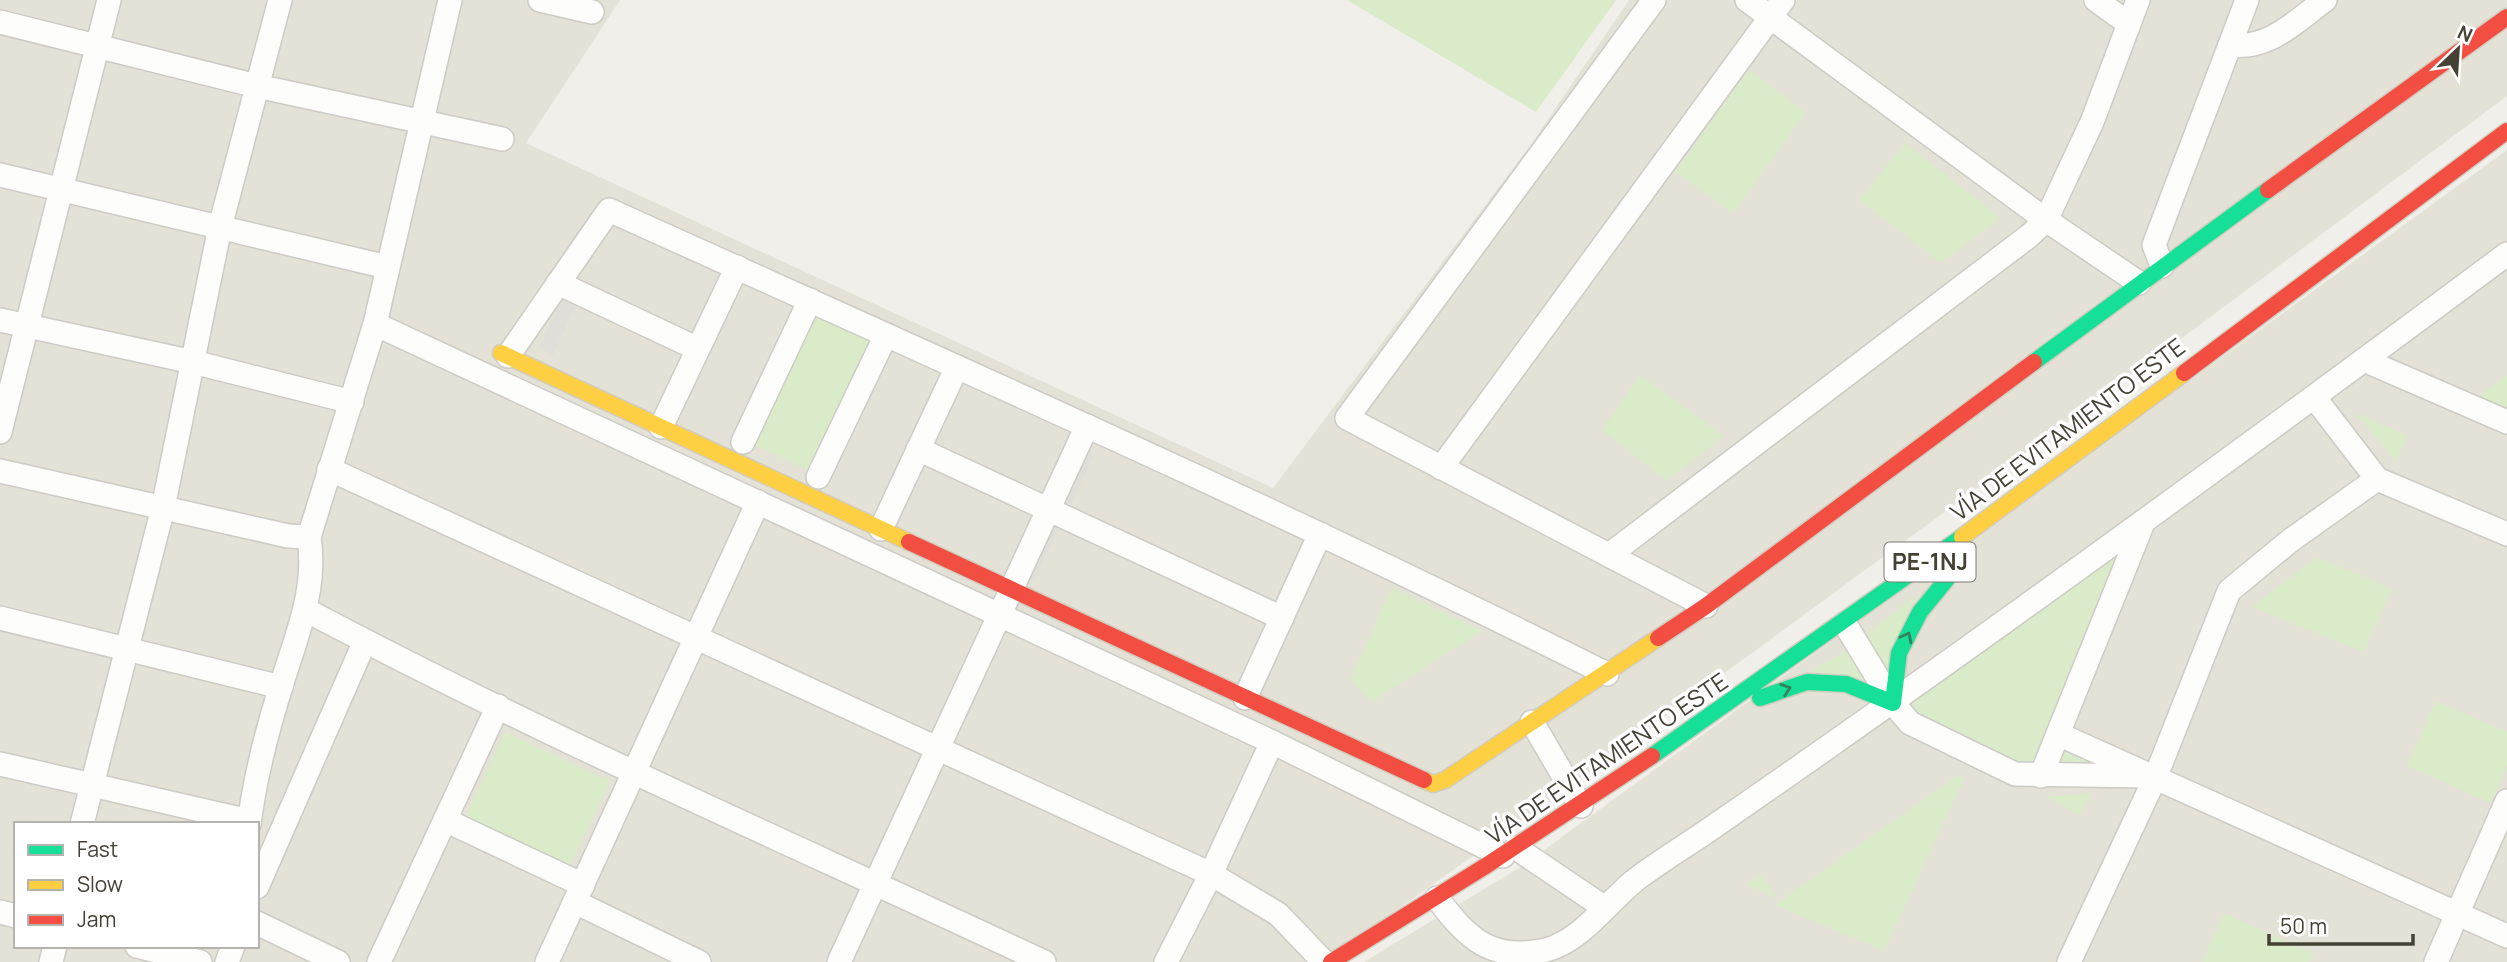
<svg xmlns="http://www.w3.org/2000/svg" width="2507" height="962" font-family="Manrope,sans-serif">
  <style>
    .residential { fill: #e4e1d6; fill-rule: evenodd }
    .green { fill: #daebc9 }
    .parking { fill: #dfded9 }
    .lines { fill: none; stroke-linecap: round; stroke-linejoin: round }
    .street-casing { stroke: #cccbc5; stroke-width: 26 }
    .fast-casing { stroke: #d0cdc0; stroke-width: 19 }
    .slow-casing { stroke: #d0cdc0; stroke-width: 19 }
    .jam-casing { stroke: #d0cdc0; stroke-width: 19 }
    .street { stroke: #fdfdfc; stroke-width: 23 }
    .fast { stroke: #16e098; stroke-width: 16 }
    .slow { stroke: #ffcf43; stroke-width: 16 }
    .jam { stroke: #f24e42; stroke-width: 16 }
    .oneway { stroke: #33815d }
    .labels { text-anchor: middle; stroke-width: 7; stroke-linejoin: round; paint-order: stroke }
    .shield { fill: #fff; stroke: #7e7a72; stroke-width: 2 }
    .shield-label { font-size: 23px; font-weight: bold; fill: #464135 }
    .street-label { font-size: 24px; fill: #464135; stroke: #fff }
  </style>
  <rect width="100%" height="100%" fill="#f0efe9"/>
  <!-- residential -->
  <g class="residential">
    <path d="M0,0H620L526,143L1273,488L1532,143L1629,0H2507V96L2166,350L1514,827L1323,962H0ZM16,824H257V946H16Z"/>
    <path d="M2507,150V962H1364L1522,866Z"/>
  </g>
  <!-- green -->
  <g class="green">
    <path d="M1347,0H1616L1536,112Z"/>
    <path d="M1749,70L1806,112L1733,213L1675,172Z"/>
    <path d="M1905,143L2001,218L1941,263L1859,200Z"/>
    <path d="M811,314L875,344L814,473L750,443Z"/>
    <path d="M1640,375L1724,436L1667,481L1602,430Z"/>
    <path d="M2507,375V416L2473,401Z"/>
    <path d="M2359,414L2407,436L2396,462L2358,416Z"/>
    <path d="M2116,555L2033,764L2025,765L1915,713L1914,702L1920,691Z"/>
    <path d="M2317,557L2392,589L2364,652L2252,607Z"/>
    <path d="M1392,587L1482,631L1371,702L1350,679Z"/>
    <path d="M1915,596L1887,667L1868,641L1869,632Z"/>
    <path d="M1847,650L1870,680L1810,671Z"/>
    <path d="M2435,701L2507,732V765L2491,803L2407,766Z"/>
    <path d="M505,732L610,781L570,865L466,817Z"/>
    <path d="M2067,746L2098,760V766L2054,765L2055,751Z"/>
    <path d="M1958,775L1964,778L1884,951L1775,905Z"/>
    <path d="M2091,793L2080,815L2047,797Z"/>
    <path d="M1761,874L1778,899L1746,884Z"/>
    <path d="M2224,913L2314,954L2310,962H2202Z"/>
  </g>
  <!-- parking -->
  <g class="parking">
    <path d="M566,293L578,300L553,355L539,347Z"/>
    <path d="M1081,450L1093,456L1067,512L1055,506Z"/>
    <path d="M1049,518L1061,524L1034,580L1022,575Z"/>
  </g>
  <g class="lines">
    <defs>
      <g id="street">
        <path d="M540,0L592,12"/>
        <path d="M1654,0L1347,418L1706,606"/>
        <path d="M1747,0L2046,220L2139,283"/>
        <path d="M2096,0L2129,24"/>
        <path d="M0,22L257,86L502,139"/>
        <path d="M2230,45C2269,50 2296,21 2325,0"/>
        <path d="M0,175L387,267"/>
        <path d="M2162,266L2154,245L2247,0"/>
        <path d="M558,283L698,349"/>
        <path d="M0,320L193,362L352,402"/>
        <path d="M375,324L1272,742L1503,856"/>
        <path d="M508,356L609,210C943,361 1279,509 1607,674"/>
        <path d="M2364,360L2507,422"/>
        <path d="M2314,397L2377,479L2507,534"/>
        <path d="M661,427L737,267"/>
        <path d="M0,432L109,0"/>
        <path d="M743,442L810,300"/>
        <path d="M918,449L1282,618"/>
        <path d="M1441,468L1783,0"/>
        <path d="M329,469L1211,874L1278,914L1324,962"/>
        <path d="M0,471L288,536L309,537"/>
        <path d="M818,477L886,335"/>
        <path d="M881,529L957,367"/>
        <path d="M1609,555L2029,236L2046,220L2092,122L2138,0"/>
        <path d="M306,610C547,738 797,846 1044,962"/>
        <path d="M0,618L281,687"/>
        <path d="M1845,624L1893,703L1910,723L2015,774L2147,776"/>
        <path d="M1245,698L1320,534"/>
        <path d="M1532,722L1581,806"/>
        <path d="M2058,734L2507,936"/>
        <path d="M0,764L249,821"/>
        <path d="M2041,776L2143,523"/>
        <path d="M445,820L583,885"/>
        <path d="M82,824L163,508L220,227L280,0"/>
        <path d="M249,824C255,778 268,727 282,683C297,634 317,589 309,537L375,324L450,0"/>
        <path d="M1516,848L1605,908"/>
        <path d="M257,887L365,641"/>
        <path d="M1437,898C1468,939 1491,962 1546,950C1582,940 1606,904 1634,881C1660,861 1689,844 1716,825C1984,640 2246,448 2507,254"/>
        <path d="M575,902L699,962"/>
        <path d="M0,912L16,916"/>
        <path d="M257,923L338,962"/>
        <path d="M137,946L200,962"/>
        <path d="M51,962L55,946"/>
        <path d="M227,962L233,946"/>
        <path d="M379,962L498,706"/>
        <path d="M547,962L758,502"/>
        <path d="M839,962L1087,426"/>
        <path d="M1166,962L1211,874L1272,742"/>
        <path d="M2069,962L2156,776L2229,591L2291,540L2377,479"/>
        <path d="M2436,962L2507,801"/>
      </g>
      <g id="fast">
        <path d="M2034,362L2268,190"/>
        <path d="M1760,698L1807,682L1846,684L1893,703L1899,653L1920,612L1947,579L1963,543"/>
        <path d="M1652,756L1962,537"/>
      </g>
      <g id="slow">
        <path d="M501,353L909,542"/>
        <path d="M1962,537L2184,373"/>
        <path d="M1424,780L1433,784L1445,780L1658,638"/>
      </g>
      <g id="jam">
        <path d="M2268,190L2507,17"/>
        <path d="M2184,373L2507,131"/>
        <path d="M909,542L1424,780"/>
        <path d="M1658,638L1706,606L2034,362"/>
        <path d="M1331,962L1484,867L1652,756"/>
      </g>
    </defs>
    <!-- street casing -->
    <use href="#street" class="street-casing"/>
    <!-- fast casing -->
    <use href="#fast" class="fast-casing"/>
    <!-- slow casing -->
    <use href="#slow" class="slow-casing"/>
    <!-- jam casing -->
    <use href="#jam" class="jam-casing"/>
    <!-- street -->
    <use href="#street" class="street"/>
    <!-- fast -->
    <use href="#fast" class="fast"/>
    <!-- slow -->
    <use href="#slow" class="slow"/>
    <!-- jam -->
    <use href="#jam" class="jam"/>
  </g>
  <!-- one-way arrows -->
  <defs><path id="oneway-chevron" d="M-2-3.5L2.5 0L-2 3.5" fill="none" stroke-width="1.6" stroke-linecap="round" stroke-linejoin="round" transform="scale(1.75)"/></defs>
  <g class="oneway">
    <use href="#oneway-chevron" transform="translate(1907 637) rotate(-63)"/>
    <use href="#oneway-chevron" transform="translate(1786 689) rotate(-19)"/>
  </g>
  <g class="labels">
    <!-- shield labels -->
    <rect class="shield" x="1884.5" y="542.5" width="91" height="39" rx="5"/>
    <g class="shield-label">
      <text x="1930" y="570">PE-1NJ</text>
    </g>
    <!-- street labels -->
    <g class="street-label">
      <text transform="translate(2068 430) rotate(-37)" y="8">VÍA DE EVITAMIENTO ESTE</text>
      <text transform="translate(1607 759) rotate(-34)" y="8">VÍA DE EVITAMIENTO ESTE</text>
    </g>
  </g>
  <!-- legend -->
  <rect x="14" y="822" width="245" height="126" fill="#ffffff" stroke="#b5b3ae" stroke-width="2"/>
  <rect x="28" y="845" width="35" height="10" fill="#16e098" stroke="#b5b3ae" stroke-width="2"/>
  <text x="77" y="857" font-size="21" fill="#464135">Fast</text>
  <rect x="28" y="880" width="35" height="10" fill="#ffcf43" stroke="#b5b3ae" stroke-width="2"/>
  <text x="77" y="892" font-size="21" fill="#464135">Slow</text>
  <rect x="28" y="915" width="35" height="10" fill="#f24e42" stroke="#b5b3ae" stroke-width="2"/>
  <text x="77" y="927" font-size="21" fill="#464135">Jam</text>
  <!-- north arrow -->
  <g transform="translate(2458 49) rotate(25)" stroke="#ffffff" stroke-width="5" paint-order="stroke">
  <path d="M0-5L12 26L0 18L-12 26Z" fill="#464135"/>
  <text y="-10" font-size="19" font-weight="bold" text-anchor="middle" fill="#464135">N</text>
  </g>
  <!-- scale -->
  <path d="M2269 934v10h144v-10" fill="none" stroke="#464135" stroke-width="3.5"/>
  <text x="2280" y="934" font-size="21" fill="#464135" stroke="#ffffff" stroke-width="5" paint-order="stroke">50 m</text>
</svg>
